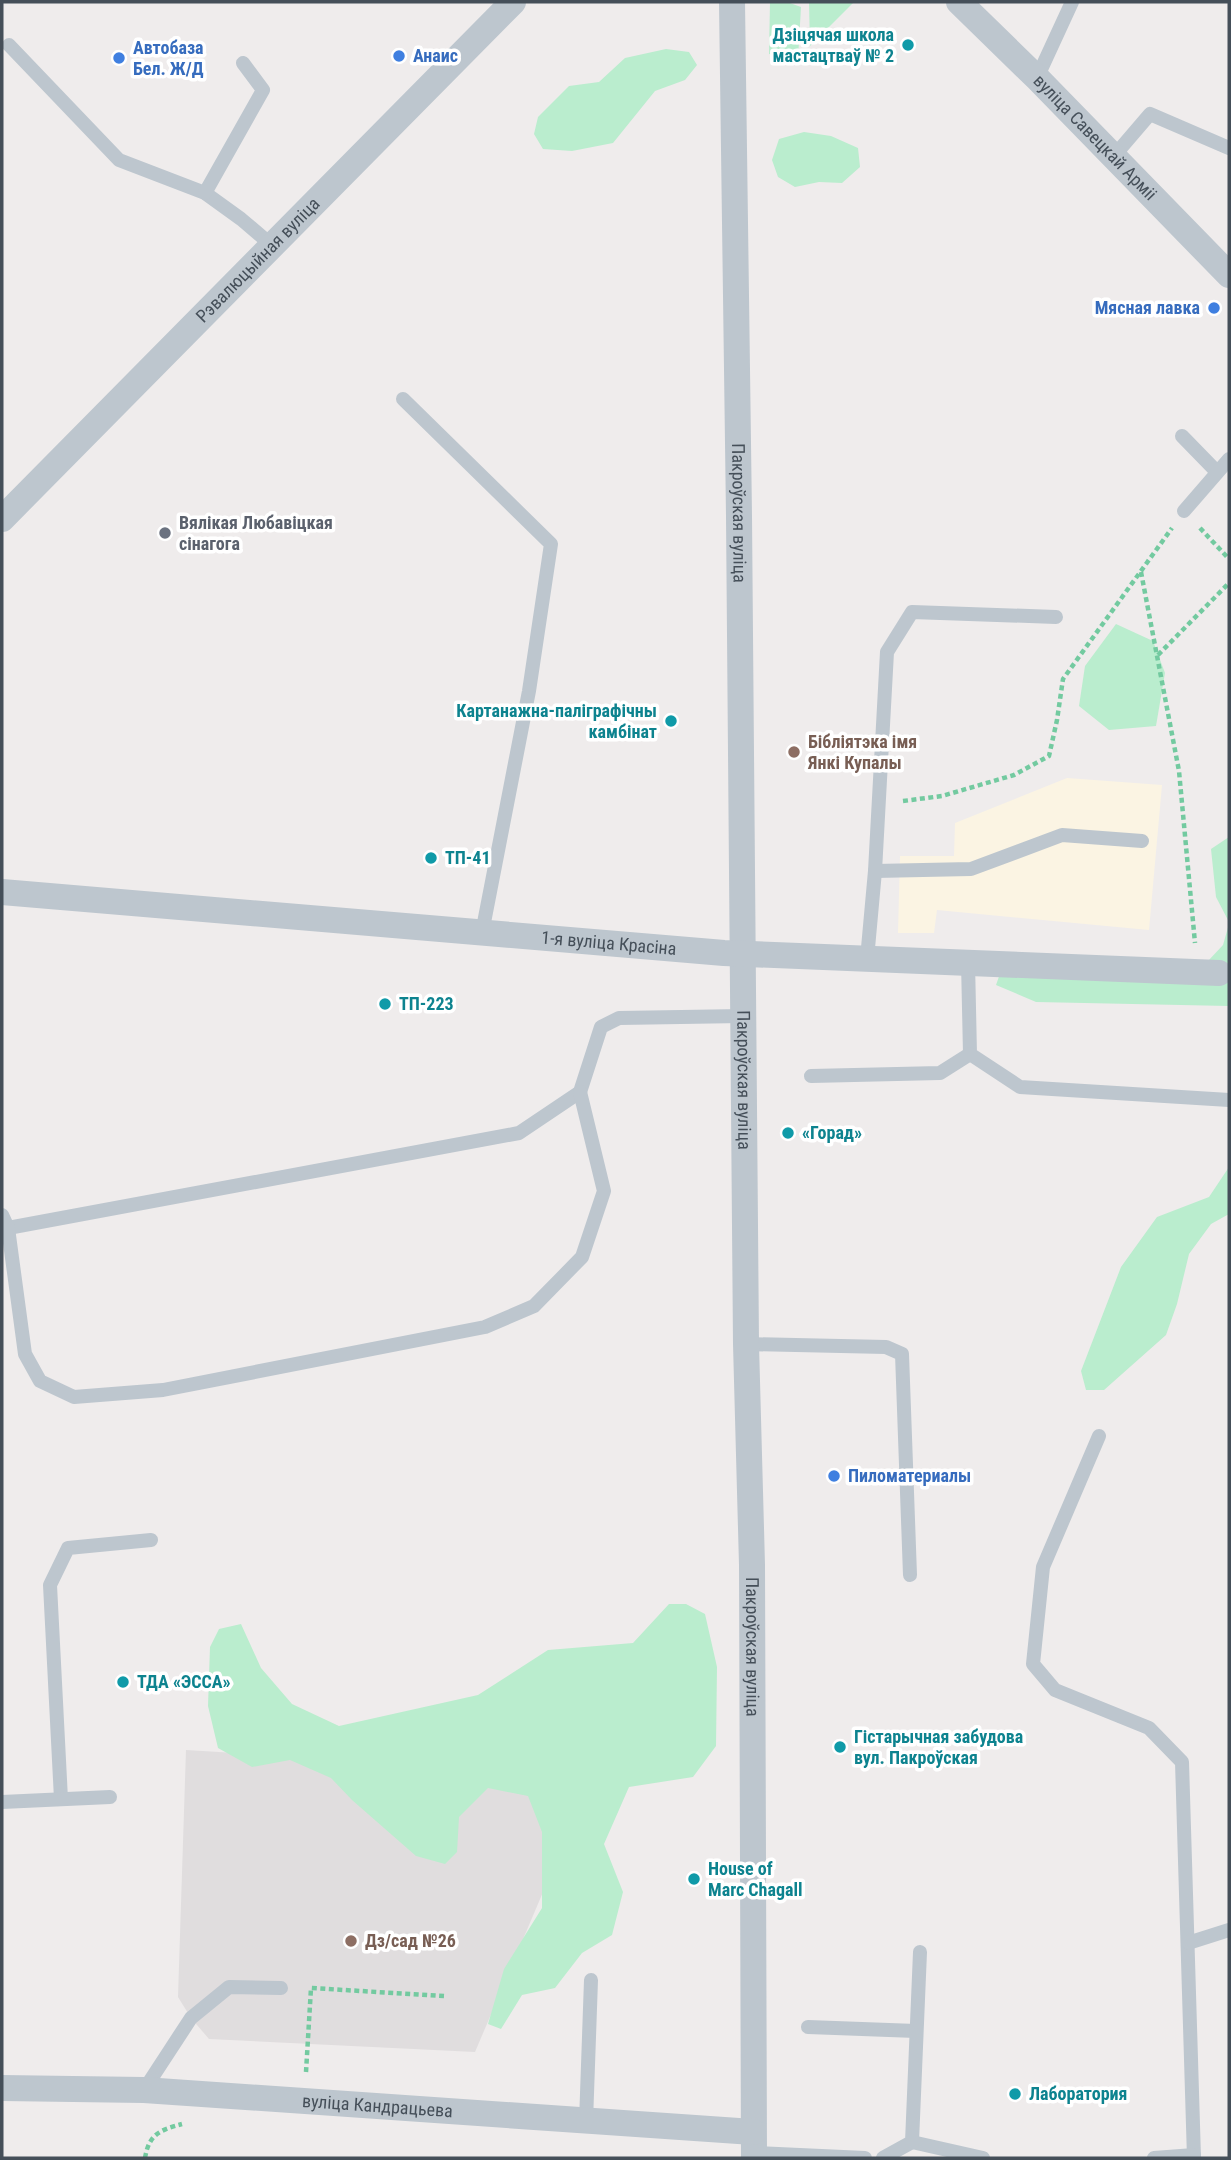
<svg xmlns="http://www.w3.org/2000/svg" width="1231" height="2160" font-family="'Roboto Condensed',sans-serif">
  <style>
    .commercial { fill: #fbf4e3 }
    .education { fill: #e0ddde }
    .green { fill: #baedce }
    .lines { fill: none; stroke-linecap: round; stroke-linejoin: round }
    .path { stroke: #73caa0; stroke-width: 4.5; stroke-dasharray: 5 3.5; stroke-linecap: butt }
    .service { stroke: #bdc6ce; stroke-width: 14 }
    .minor { stroke: #bdc6ce; stroke-width: 26 }
    .culture-dot { fill: #0f9aa8; stroke: #fff; stroke-width: 2.5 }
    .shop-dot { fill: #3f7fe0; stroke: #fff; stroke-width: 2.5 }
    .worship-dot { fill: #6b7280; stroke: #fff; stroke-width: 2.5 }
    .education-dot { fill: #8d6e63; stroke: #fff; stroke-width: 2.5 }
    .labels { text-anchor: middle; stroke-width: 7; stroke-linejoin: round; paint-order: stroke }
    .culture-label { font-size: 18px; font-weight: bold; fill: #0d838f; stroke: #fff; text-anchor: start }
    .shop-label { font-size: 18px; font-weight: bold; fill: #366cbe; stroke: #fff; text-anchor: start }
    .street-label { font-size: 18px; fill: #454f59; stroke: #fff }
    .worship-label { font-size: 18px; font-weight: bold; fill: #5b616d; stroke: #fff; text-anchor: start }
    .education-label { font-size: 18px; font-weight: bold; fill: #785e54; stroke: #fff; text-anchor: start }
  </style>
  <rect width="100%" height="100%" fill="#efecec"/>
  <!-- commercial -->
  <path class="commercial" d="M1067,778L1162,785L1149,930L937,910L934,933H898L900,856H954L955,823Z"/>
  <!-- education -->
  <path class="education" d="M186,1750L576,1774L546,1885L475,2052L209,2039L191,2018L178,1997Z"/>
  <!-- green -->
  <g class="green">
    <path d="M770,2H787L801,7L798,59L769,54Z"/>
    <path d="M809,2H854L810,46Z"/>
    <path d="M666,49L689,52L697,65L685,80L655,91L613,143L572,151L543,149L534,134L538,117L569,86L599,82L625,58Z"/>
    <path d="M804,132L831,136L858,148L860,167L842,183L819,182L795,187L778,177L772,160L779,139Z"/>
    <path d="M1116,624L1153,641L1165,673L1156,726L1109,730L1079,706L1085,666Z"/>
    <path d="M1229,837V922L1216,897L1211,849Z"/>
    <path d="M1229,924V1006L1036,1002L996,985L1003,965L1193,977L1223,945Z"/>
    <path d="M1229,1167V1214L1211,1224L1189,1254L1177,1304L1166,1335L1104,1390H1086L1081,1371L1121,1267L1157,1217L1209,1197Z"/>
    <path d="M669,1604H686L705,1614L717,1667L716,1746L693,1777L629,1787L604,1844L623,1892L612,1935L582,1953L555,1988L522,1995L501,2029L488,2024L504,1969L542,1908V1832L528,1796L488,1788L459,1817L457,1852L445,1864L416,1856L352,1800L331,1778L290,1760L252,1767L218,1748L208,1706L210,1647L219,1629L241,1624L261,1668L292,1704L339,1726L478,1695L548,1650L633,1643Z"/>
  </g>
  <g class="lines">
    <!-- path -->
    <g class="path">
      <path d="M1200,528L1229,559"/>
      <path d="M1141,572L1179,771L1195,943"/>
      <path d="M1158,655L1229,583"/>
      <path d="M903,801L942,796L1014,775L1049,756L1057,720L1063,679L1172,528"/>
      <path d="M306,2072L311,1988L444,1996"/>
      <path d="M145,2158C149,2134 160,2130 182,2124"/>
    </g>
    <!-- service -->
    <g class="service">
      <path d="M9,45L119,160L205,193L241,219L274,247"/>
      <path d="M1037,78L1072,2"/>
      <path d="M1114,156L1150,114L1229,148"/>
      <path d="M205,193L263,90L243,63"/>
      <path d="M403,399L551,544L529,691L482,933"/>
      <path d="M1182,436L1217,472"/>
      <path d="M1184,511L1229,459"/>
      <path d="M875,871L971,869L1062,835L1142,841"/>
      <path d="M867,959L875,871L887,652L912,612L1056,617"/>
      <path d="M968,962L970,1054L1020,1087L1229,1100"/>
      <path d="M811,1076L940,1073L970,1054"/>
      <path d="M2,1215L8,1228L519,1133L580,1092L601,1027L619,1018L743,1016"/>
      <path d="M8,1228L25,1354L40,1381L74,1397L163,1390L485,1327L534,1306L582,1257L604,1191L580,1092"/>
      <path d="M746,1344L886,1347L902,1354L910,1575"/>
      <path d="M1099,1436L1043,1567L1033,1664L1055,1690L1149,1728L1182,1762L1194,2158"/>
      <path d="M61,1799L50,1585L68,1548L151,1540"/>
      <path d="M2,1802L110,1797"/>
      <path d="M1188,1943L1229,1930"/>
      <path d="M808,2027L916,2031"/>
      <path d="M144,2090L191,2018L229,1987L281,1988"/>
      <path d="M586,2122L591,1980"/>
      <path d="M912,2142L983,2158"/>
      <path d="M754,2153L865,2158"/>
      <path d="M883,2158L912,2142L920,1952"/>
      <path d="M1154,2158L1194,2155"/>
    </g>
    <!-- minor -->
    <g class="minor">
      <path id="s1" d="M732,2L739,516L746,1344L752,1565L754,2158"/>
      <path id="s2" d="M959,2L1037,78L1229,275"/>
      <path id="s3" d="M2,519L513,2"/>
      <path id="s4" d="M2,892L724,953L1219,973"/>
      <path id="s5" d="M2,2088L144,2090L753,2132"/>
    </g>
  </g>
  <!-- markers -->
  <g class="culture-dot">
    <circle cx="908" cy="45" r="7"/>
    <circle cx="671" cy="721" r="7"/>
    <circle cx="431" cy="858" r="7"/>
    <circle cx="385" cy="1004" r="7"/>
    <circle cx="788" cy="1133" r="7"/>
    <circle cx="123" cy="1682" r="7"/>
    <circle cx="840" cy="1747" r="7"/>
    <circle cx="694" cy="1879" r="7"/>
    <circle cx="1015" cy="2094" r="7"/>
  </g>
  <g class="shop-dot">
    <circle cx="399" cy="56" r="7"/>
    <circle cx="119" cy="58" r="7"/>
    <circle cx="1214" cy="308" r="7"/>
    <circle cx="834" cy="1476" r="7"/>
  </g>
  <circle class="worship-dot" cx="165" cy="533" r="7"/>
  <g class="education-dot">
    <circle cx="794" cy="752" r="7"/>
    <circle cx="351" cy="1941" r="7"/>
  </g>
  <g class="labels">
    <!-- culture labels -->
    <g class="culture-label">
      <text x="894" y="41" text-anchor="end">Дзіцячая школа<tspan x="894" dy="21">мастацтваў № 2</tspan></text>
      <text x="657" y="717" text-anchor="end">Картанажна-паліграфічны<tspan x="657" dy="21">камбінат</tspan></text>
      <text x="445" y="864">ТП-41</text>
      <text x="399" y="1010">ТП-223</text>
      <text x="802" y="1139">«Горад»</text>
      <text x="137" y="1688">ТДА «ЭССА»</text>
      <text x="854" y="1743">Гістарычная забудова<tspan x="854" dy="21">вул. Пакроўская</tspan></text>
      <text x="708" y="1875">House of<tspan x="708" dy="21">Marc Chagall</tspan></text>
      <text x="1029" y="2100">Лаборатория</text>
    </g>
    <!-- shop labels -->
    <g class="shop-label">
      <text x="133" y="54">Автобаза<tspan x="133" dy="21">Бел. Ж/Д</tspan></text>
      <text x="413" y="62">Анаис</text>
      <text x="1200" y="314" text-anchor="end">Мясная лавка</text>
      <text x="848" y="1482">Пиломатериалы</text>
    </g>
    <!-- street labels -->
    <g class="street-label">
      <text dy="6" stroke="none"><textPath href="#s2" startOffset="192">вуліца Савецкай Арміі</textPath></text>
      <text dy="6" stroke="none"><textPath href="#s3" startOffset="364">Рэвалюцыйная вуліца</textPath></text>
      <text dy="6" stroke="none"><textPath href="#s1" startOffset="511">Пакроўская вуліца</textPath></text>
      <text dy="6" stroke="none"><textPath href="#s4" startOffset="609">1-я вуліца Красіна</textPath></text>
      <text dy="6" stroke="none"><textPath href="#s1" startOffset="1078">Пакроўская вуліца</textPath></text>
      <text dy="6" stroke="none"><textPath href="#s1" startOffset="1645">Пакроўская вуліца</textPath></text>
      <text dy="6" stroke="none"><textPath href="#s5" startOffset="376">вуліца Кандрацьева</textPath></text>
    </g>
    <!-- worship labels -->
    <g class="worship-label">
      <text x="179" y="529">Вялікая Любавіцкая<tspan x="179" dy="21">сінагога</tspan></text>
    </g>
    <!-- education labels -->
    <g class="education-label">
      <text x="808" y="748">Бібліятэка імя<tspan x="808" dy="21">Янкі Купалы</tspan></text>
      <text x="365" y="1947">Дз/сад №26</text>
    </g>
  </g>
  <!-- border -->
  <rect width="1231" height="2160" fill="none" stroke="#454f59" stroke-width="7"/>
</svg>
